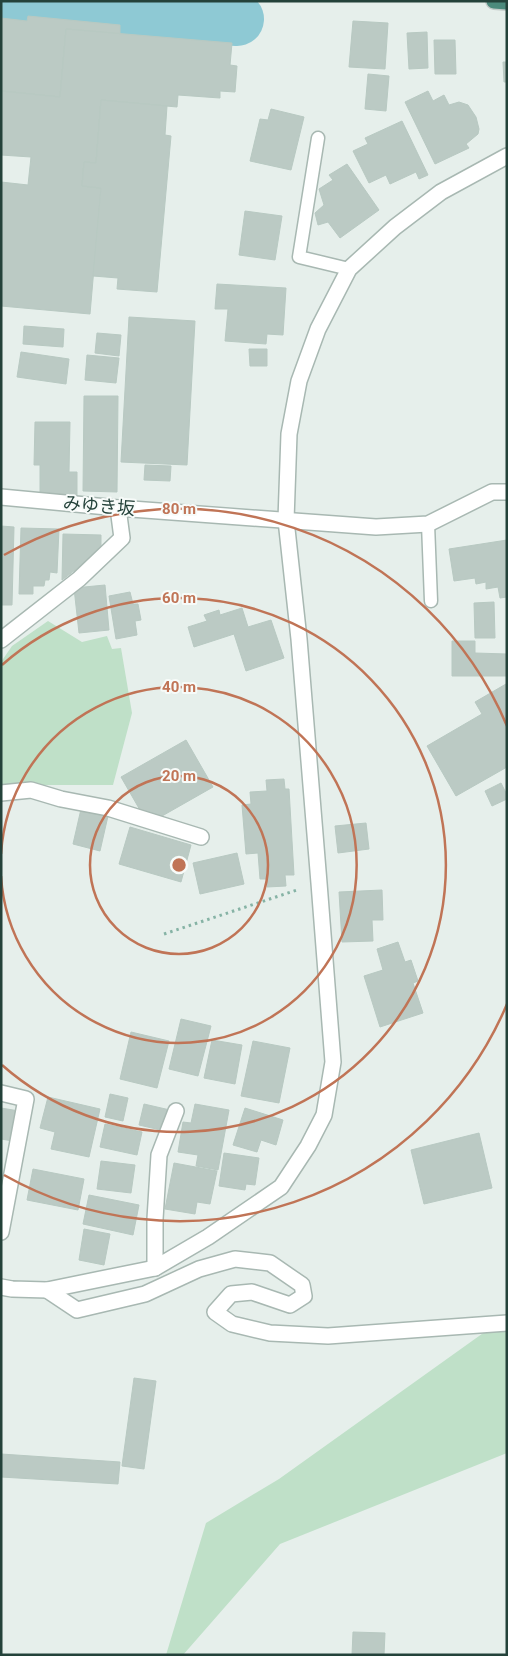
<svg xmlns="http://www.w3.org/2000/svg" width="508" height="1656" font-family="Roboto,'Noto Sans JP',sans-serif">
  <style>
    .green { fill: #bfe0c8 }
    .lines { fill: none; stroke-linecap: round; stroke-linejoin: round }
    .river { stroke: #8ec9d4; stroke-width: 54 }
    .building { fill: #bbcac4; stroke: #b8c9c2 }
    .service-casing { stroke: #a8b8b2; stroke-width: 15 }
    .minor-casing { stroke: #a8b8b2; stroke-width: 18 }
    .tertiary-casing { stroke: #a8b8b2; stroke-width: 18 }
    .trunk-casing { stroke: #c2cac8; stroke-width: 18 }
    .path { stroke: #86b3a5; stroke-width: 3; stroke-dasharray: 2.5 4; stroke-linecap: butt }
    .service { stroke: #fff; stroke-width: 12 }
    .minor { stroke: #fff; stroke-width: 15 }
    .tertiary { stroke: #fff; stroke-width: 15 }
    .trunk { stroke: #4c8a7c; stroke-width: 15 }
    .ring { fill: none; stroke: #c07456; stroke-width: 2.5 }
    .labels { text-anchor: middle; stroke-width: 4; stroke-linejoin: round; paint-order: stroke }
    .street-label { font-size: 18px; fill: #24423a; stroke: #f7fbf9 }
    .centre { fill: #c07456; stroke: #f7fbf9; stroke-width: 2.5 }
    .ring-label { font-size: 15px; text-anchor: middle; font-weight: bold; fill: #c07456; stroke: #f7fbf9; stroke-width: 4; stroke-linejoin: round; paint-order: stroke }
  </style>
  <rect width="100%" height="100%" fill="#e6efeb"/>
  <!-- green -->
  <g class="green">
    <path d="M48,621L82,642L107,636L112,649L121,648L132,713L113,785H1V662L12,646Z"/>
    <path d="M507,1316V1453L280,1544L183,1655H166L206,1523L279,1479Z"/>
  </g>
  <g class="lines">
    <!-- river -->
    <path class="river" d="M1,4L237,19"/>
  </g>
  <!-- building -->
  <g class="building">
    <path d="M28,16L120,25V34L66,29L60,97L1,91V18L27,21Z"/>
    <path d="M353,21L388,23L385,69L349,67Z"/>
    <path d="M66,29L232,43L230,65L237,66L235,92L220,91V98L178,95L177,107L101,100L96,163L84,162L82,186L101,188L90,314L1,306V182L28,185L31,157L1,155V91L60,97Z"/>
    <path d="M427,32L428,68L409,69L407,33Z"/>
    <path d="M434,40H455L456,74H435Z"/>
    <path d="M503,62H507V82H504Z"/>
    <path d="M368,74L389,76L386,111L365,109Z"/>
    <path d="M428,91L433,101L444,95L449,105L459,102L468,105L476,117L479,129L478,134L466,144L469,148L435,164L405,102Z"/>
    <path d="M101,100L167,106L165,135L171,136L157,292L117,289L118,278L93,276L101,188L82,186L84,162L96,163Z"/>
    <path d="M271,109L304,117L291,170L250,161L260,119L268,120Z"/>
    <path d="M402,121L428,175L419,179L416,172L390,184L386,175L369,183L353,151L368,144L365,138Z"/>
    <path d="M347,164L379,210L340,238L328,222L318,225L315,213L324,205L319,189L333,180L329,175Z"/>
    <path d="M245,211L282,216L275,260L239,255Z"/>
    <path d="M217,284L286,288L283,335L267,334L266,344L225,341L228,309H215Z"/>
    <path d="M129,317L195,321L187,465L121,462Z"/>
    <path d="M24,326L64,329L63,347L23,344Z"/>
    <path d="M97,333L121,335L119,356L95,353Z"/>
    <path d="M249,349H267V366H250Z"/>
    <path d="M21,352L69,359L66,384L17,377Z"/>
    <path d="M87,355L119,358L116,383L85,380Z"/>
    <path d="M84,396H118L117,492L83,491Z"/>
    <path d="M35,422H70L69,472H77V499L40,498V465H34Z"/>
    <path d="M145,465L171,466L170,481L144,480Z"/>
    <path d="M1,526L14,527L12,605H1Z"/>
    <path d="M21,528L59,529L57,573L50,572L49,580H45L44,586H33V594H19Z"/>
    <path d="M63,534L101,535V550L62,580Z"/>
    <path d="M507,540V597L500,598L498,587L486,589V582L476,584L475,578L454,581L449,549Z"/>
    <path d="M105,585L109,630L79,633L74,588Z"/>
    <path d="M130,592L133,604H138L141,620L135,621L137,635L116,639L109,596Z"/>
    <path d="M494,602L495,638H475L474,603Z"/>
    <path d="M242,608L248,627L271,620L284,658L246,671L234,634L194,647L188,627L207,621L204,615L219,610L220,615Z"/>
    <path d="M452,641H475V653L507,654V676H452Z"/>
    <path d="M506,684L507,767L456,796L427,746L482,714L475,702Z"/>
    <path d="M186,740L213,787L148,824L121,777Z"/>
    <path d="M284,779L285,789H289L294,875H285L286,886L267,887V879H260L258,853L246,854L242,805L251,804L250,792L267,791L266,780Z"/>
    <path d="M501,783L507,795V799L492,806L485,791Z"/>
    <path d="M81,809L108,816L100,851L73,844Z"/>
    <path d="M366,823L369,849L338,853L335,826Z"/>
    <path d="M130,827L191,845L181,882L119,864Z"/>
    <path d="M237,853L244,884L200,894L193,863Z"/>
    <path d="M382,890L383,920H372L373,941L342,942L339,892Z"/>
    <path d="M398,942L405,962L411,960L418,981L413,983L423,1013L380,1027L364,976L383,970L377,949Z"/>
    <path d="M181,1019L211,1026L198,1076L169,1069Z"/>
    <path d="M131,1032L169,1041L157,1088L120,1079Z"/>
    <path d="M212,1040L242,1045L235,1084L204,1078Z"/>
    <path d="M253,1041L290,1048L279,1103L241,1096Z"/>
    <path d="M110,1094L128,1098L123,1121L105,1117Z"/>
    <path d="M48,1097L100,1109L89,1157L51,1149L55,1132L40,1128Z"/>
    <path d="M144,1104L170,1110L165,1131L139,1125Z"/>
    <path d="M195,1104L229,1110L218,1170L196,1166L198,1155L178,1152L183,1122L191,1123Z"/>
    <path d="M1,1108L19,1111L13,1141L1,1139Z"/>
    <path d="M245,1108L283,1120L276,1145L261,1140L257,1152L233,1145Z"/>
    <path d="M105,1124L142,1132L137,1155L100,1147Z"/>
    <path d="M479,1133L492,1188L424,1204L411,1150Z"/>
    <path d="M224,1153L259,1158L255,1185L246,1184L245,1190L219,1186Z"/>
    <path d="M101,1161L135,1165L131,1193L97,1189Z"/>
    <path d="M174,1163L217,1171L210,1204L197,1202L195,1214L165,1209Z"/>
    <path d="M33,1169L84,1179L78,1210L27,1200Z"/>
    <path d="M89,1195L139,1205L133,1235L83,1224Z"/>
    <path d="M84,1229L110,1234L104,1265L79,1260Z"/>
    <path d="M134,1378L156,1381L144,1469L122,1466Z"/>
    <path d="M1,1454L120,1462L118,1484L1,1477Z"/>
    <path d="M353,1632L385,1633L384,1655H352Z"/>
  </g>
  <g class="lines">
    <defs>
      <g id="service">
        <path d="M318,138L299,257L349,269"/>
        <path d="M428,524L431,601"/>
      </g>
      <g id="minor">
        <path d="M1,497L118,508L376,527L428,524L492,492H507"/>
        <path d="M1,640L79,579L122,538L118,508"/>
        <path d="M1,793L31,790L61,799L108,808L201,837"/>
        <path d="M1,1093L26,1099L1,1232"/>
        <path d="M155,1268V1219L159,1155L176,1111"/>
        <path d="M47,1290L77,1310L145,1294L199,1269L235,1259L270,1263L302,1285L304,1296L290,1305L252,1292L231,1294L215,1312L232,1324L270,1333L328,1336L507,1323"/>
      </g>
      <path id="tertiary" d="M1,1287L12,1289L47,1290L155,1268L208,1237L281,1187L308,1146L324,1115L333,1062L319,883L299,639L286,520L289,434L299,381L318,329L349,269L395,227L441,192L507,156"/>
      <path id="trunk" d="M494,1L507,2"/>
    </defs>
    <!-- service casing -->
    <use href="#service" class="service-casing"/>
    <!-- minor casing -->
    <use href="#minor" class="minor-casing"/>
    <!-- tertiary casing -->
    <use href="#tertiary" class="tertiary-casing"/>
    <!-- trunk casing -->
    <use href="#trunk" class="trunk-casing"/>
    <!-- path -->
    <path class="path" d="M164,934L297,890"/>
    <!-- service -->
    <use href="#service" class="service"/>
    <!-- minor -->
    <use href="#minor" class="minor"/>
    <!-- tertiary -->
    <use href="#tertiary" class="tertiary"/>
    <!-- trunk -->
    <use href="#trunk" class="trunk"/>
  </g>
  <!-- distance rings -->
  <g class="ring">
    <circle cx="179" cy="865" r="89"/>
    <path d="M1 854A178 178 0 1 1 1 876"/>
    <path d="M2 665A267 267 0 1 1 2 1065"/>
    <path d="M507 1004A356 356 0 0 1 4 1175M4 555A356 356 0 0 1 507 726"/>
  </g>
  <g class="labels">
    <!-- street labels -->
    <g class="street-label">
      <text transform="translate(99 506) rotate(5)" y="6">みゆき坂</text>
    </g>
  </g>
  <circle cx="179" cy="865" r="8" class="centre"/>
  <g class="ring-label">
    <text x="179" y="514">80 m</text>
    <text x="179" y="603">60 m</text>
    <text x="179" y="692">40 m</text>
    <text x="179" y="781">20 m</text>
  </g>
  <!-- border -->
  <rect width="508" height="1656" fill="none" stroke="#24423a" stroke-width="5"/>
</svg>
